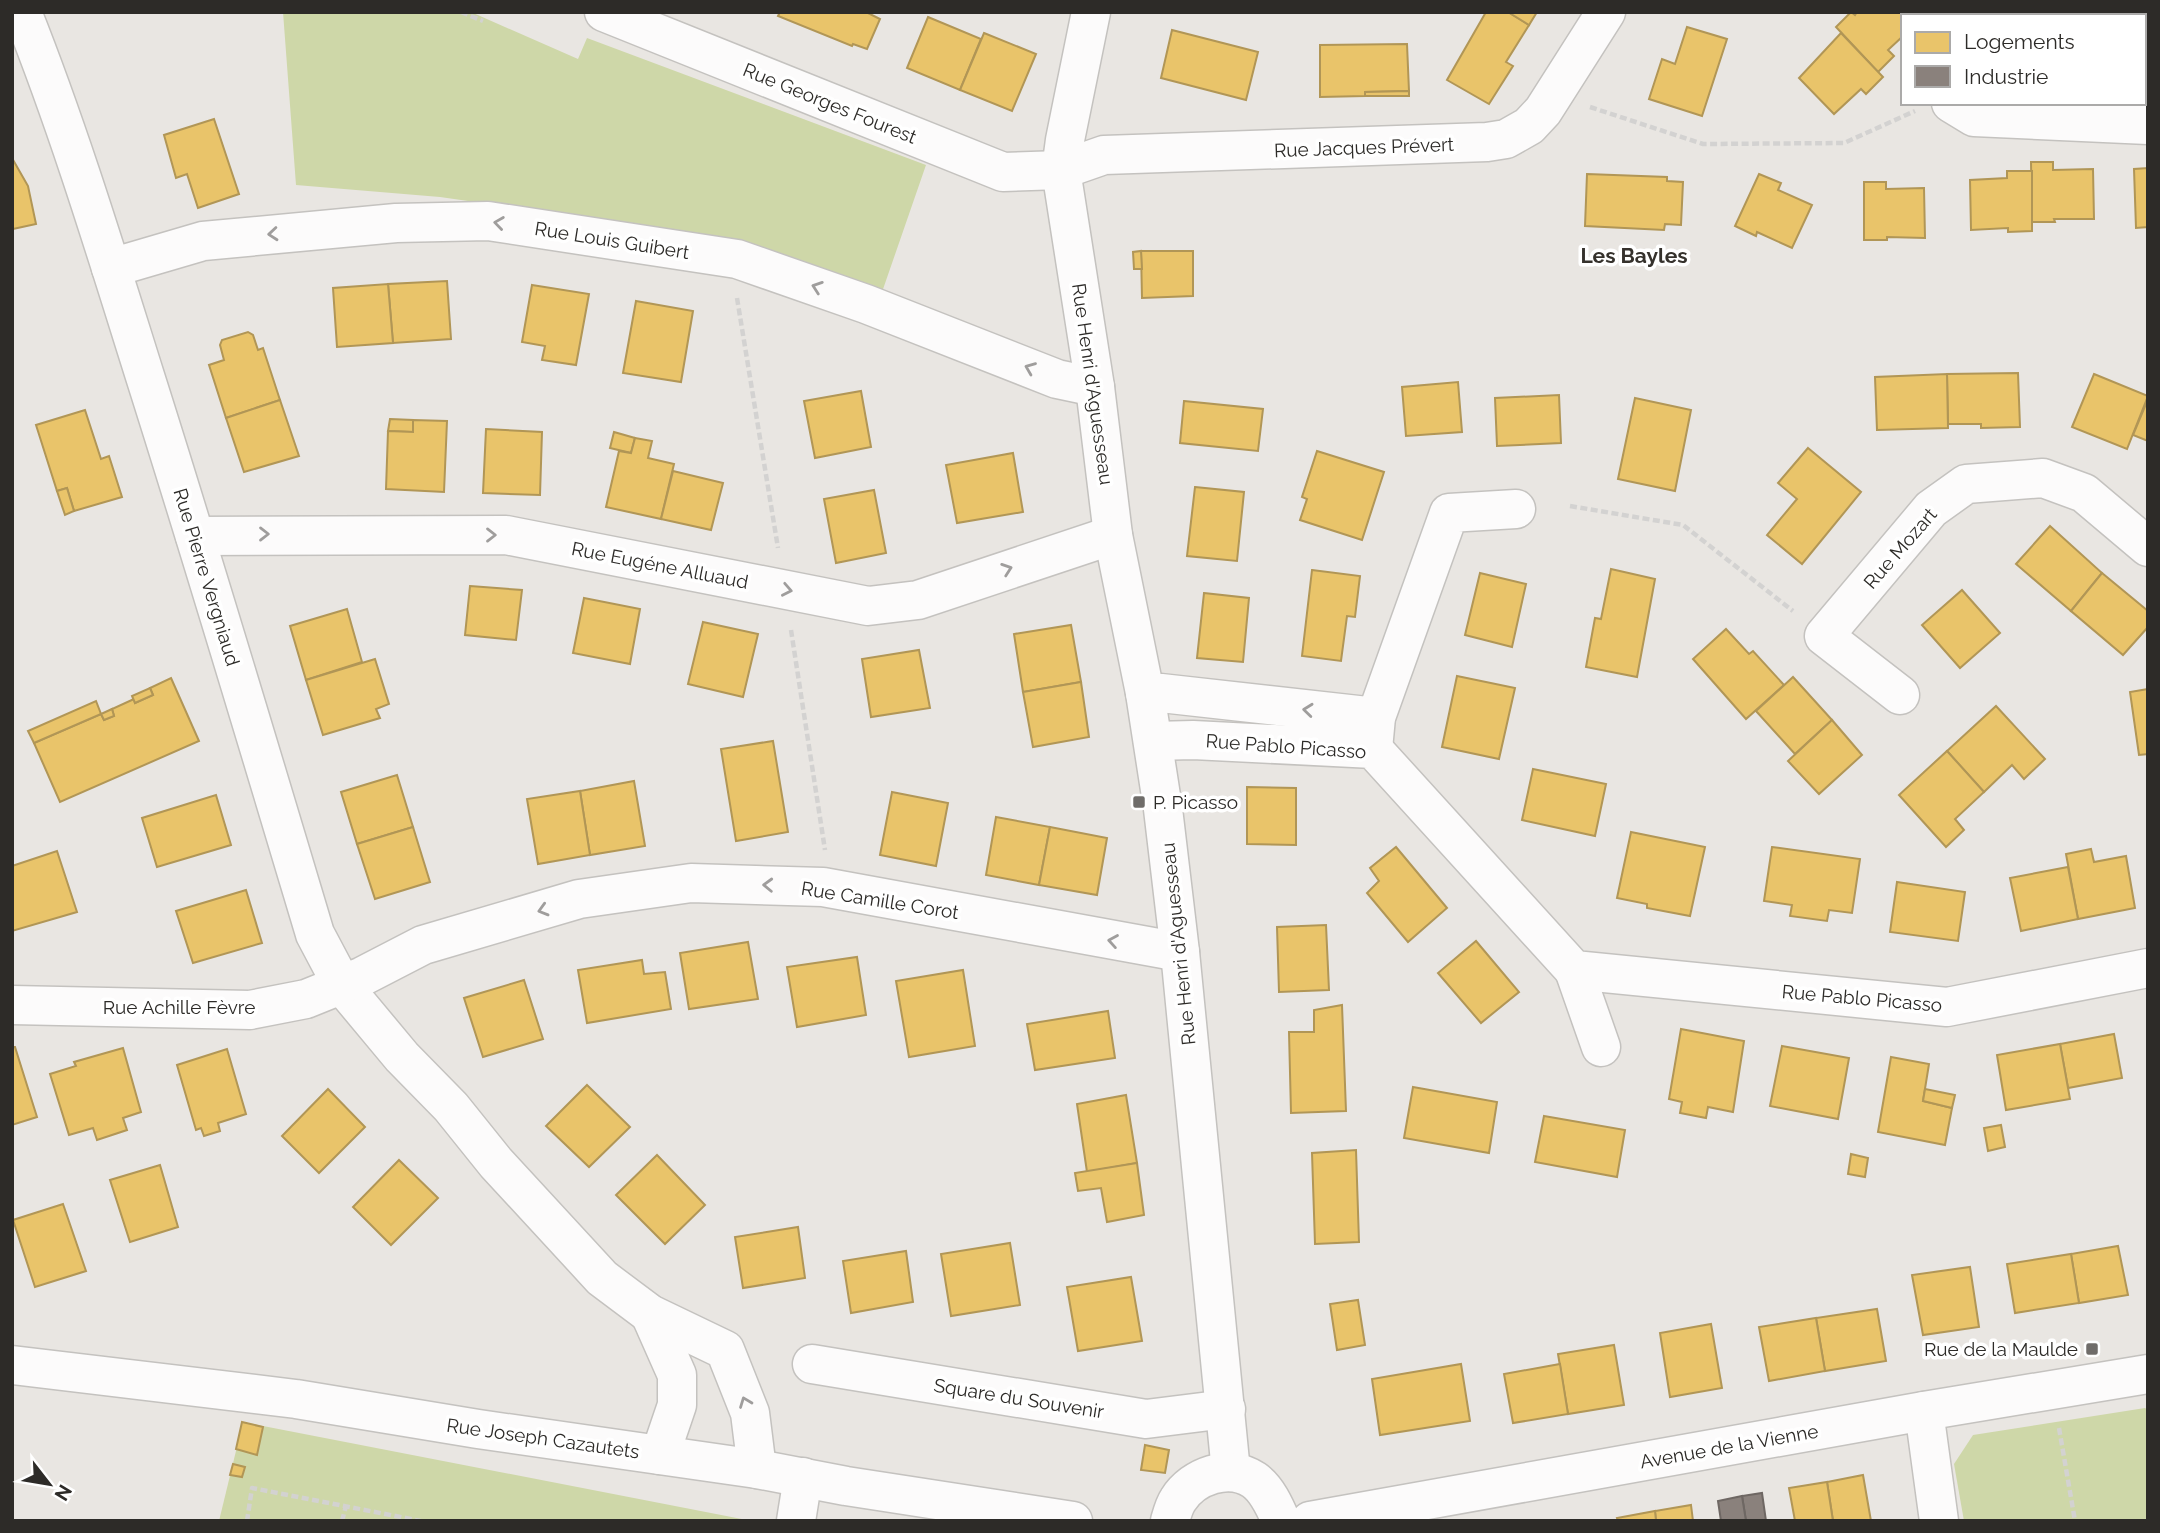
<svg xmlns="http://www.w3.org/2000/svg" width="2160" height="1533" font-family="Raleway,sans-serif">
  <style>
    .green { fill: #ced7a8 }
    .homes { fill: #e9c46a; stroke: #b19656; stroke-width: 2 }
    .industry { fill: #8a817c; stroke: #6e6763; stroke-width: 2 }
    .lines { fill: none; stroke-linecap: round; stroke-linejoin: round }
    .minor-casing { stroke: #c4c2bf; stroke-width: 41 }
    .path { stroke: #d3d2d1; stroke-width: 4.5; stroke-dasharray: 7 3.5; stroke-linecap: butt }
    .minor { stroke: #fcfbfb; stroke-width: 38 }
    .oneway { stroke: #9f9d9c }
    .poi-dot { fill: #6f6c69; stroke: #fff; stroke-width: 2.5 }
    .labels { text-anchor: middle; stroke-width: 7; stroke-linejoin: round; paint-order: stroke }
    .street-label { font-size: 19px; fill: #2d2b28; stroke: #fff }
    .poi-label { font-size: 19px; fill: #2d2b28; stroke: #fff; text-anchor: start }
    .neighbourhood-label { font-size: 21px; font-weight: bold; fill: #35312c; stroke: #fff }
  </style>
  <rect width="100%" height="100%" fill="#e9e6e2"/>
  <!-- green -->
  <g class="green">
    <path d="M283,12H471L578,59L587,38L926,165L881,295L689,233L440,197L296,185Z"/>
    <path d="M2145,1408L2148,1410V1521H1964L1954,1464L1973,1435Z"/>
    <path d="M243,1422L752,1521H219Z"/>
  </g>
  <!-- homes -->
  <g class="homes">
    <path d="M780,12H866L880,19L867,49L853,44L852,46L778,16Z"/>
    <path d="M1486,12H1508L1529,25L1506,62L1513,66L1489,104L1447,80Z"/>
    <path d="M1508,12H1537L1529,25Z"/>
    <path d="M1851,12L1855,15L1857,12H1904L1907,16H1903V36L1888,50L1894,56L1878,72L1836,27Z"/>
    <path d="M928,17L981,39L960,90L907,68Z"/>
    <path d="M1687,27L1727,39L1702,116L1649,99L1662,59L1675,64Z"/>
    <path d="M1172,30L1258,52L1246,100L1161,78Z"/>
    <path d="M984,33L1036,54L1012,111L960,90Z"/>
    <path d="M1841,33L1883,77L1866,94L1861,89L1834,114L1799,78Z"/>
    <path d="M1407,44L1409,91L1365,92V96L1320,97V45Z"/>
    <path d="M1409,91V96H1365V92Z"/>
    <path d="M214,119L239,194L198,208L187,174L176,178L164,135Z"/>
    <path d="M12,158L28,186L36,224L13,229Z"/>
    <path d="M2031,162H2053V170L2093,169L2094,219H2054L2055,222H2032Z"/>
    <path d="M2148,168V227L2136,228L2134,169Z"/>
    <path d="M2007,171H2032V231L2008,232V228L1971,230L1970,180L2007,178Z"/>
    <path d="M1587,174L1667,177V181L1683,182L1681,225L1665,224L1664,230L1585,226Z"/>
    <path d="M1759,174L1781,183L1778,190L1812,205L1792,248L1757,232L1756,236L1735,226Z"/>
    <path d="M1864,182H1886V189L1924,188L1925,238L1887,237V240H1864Z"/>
    <path d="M1141,251H1193V296L1142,298Z"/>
    <path d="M1141,251L1142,269H1134L1133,252Z"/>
    <path d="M447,281L451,339L393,343L388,284Z"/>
    <path d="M388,284L393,343L337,347L333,288Z"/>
    <path d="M532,285L589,294L576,365L542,360L545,346L522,342Z"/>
    <path d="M636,301L693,311L681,382L623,373Z"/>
    <path d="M248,332L253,335L258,350L263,348L280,400L226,418L209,365L224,360L220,345L222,340Z"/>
    <path d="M2018,373L2020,427L1981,428V424H1948L1947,374Z"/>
    <path d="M1947,374L1948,428L1877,430L1875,377Z"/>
    <path d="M2094,374L2148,396L2127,449L2072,427Z"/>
    <path d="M1458,382L1462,432L1406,436L1402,387Z"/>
    <path d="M861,391L871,447L815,458L804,401Z"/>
    <path d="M1559,395L1561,443L1497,446L1495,398Z"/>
    <path d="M1635,398L1691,410L1675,491L1618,479Z"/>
    <path d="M2148,399V441L2133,435Z"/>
    <path d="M280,400L299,456L244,472L226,418Z"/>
    <path d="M1184,401L1263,409L1258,451L1180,443Z"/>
    <path d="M85,410L101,459L109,456L122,497L74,511L67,488L57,491L36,425Z"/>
    <path d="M390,419L413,420V432L388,431Z"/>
    <path d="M413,420L447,421L444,492L386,489L388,431L413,432Z"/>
    <path d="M486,429L542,432L540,495L483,493Z"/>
    <path d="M614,432L635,438L631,453L610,448Z"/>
    <path d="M635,438L652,441L648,458L674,464L661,519L606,507L619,451L631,453Z"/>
    <path d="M1808,448L1861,492L1802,564L1767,535L1797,499L1778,483Z"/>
    <path d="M1317,451L1384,472L1362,540L1300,520L1307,499L1302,497Z"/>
    <path d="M1013,453L1023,512L957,523L946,465Z"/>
    <path d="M673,471L723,483L711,530L661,519Z"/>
    <path d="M1195,487L1244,492L1237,561L1187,556Z"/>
    <path d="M67,488L74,511L65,515L57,491Z"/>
    <path d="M874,490L886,553L836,563L824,499Z"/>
    <path d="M2050,526L2102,573L2071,611L2016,564Z"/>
    <path d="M1611,569L1655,579L1637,677L1586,667L1595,618L1601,619Z"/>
    <path d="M1312,570L1360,576L1355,617L1347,616L1341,661L1302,656Z"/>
    <path d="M1480,573L1526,584L1512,647L1465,635Z"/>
    <path d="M2102,573L2148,611V627L2123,655L2071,611Z"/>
    <path d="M470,586L522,590L516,640L465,635Z"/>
    <path d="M1962,590L2000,633L1960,668L1922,625Z"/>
    <path d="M1204,593L1249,598L1243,662L1197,658Z"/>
    <path d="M584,598L640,609L630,664L573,653Z"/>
    <path d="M347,609L362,662L306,680L290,626Z"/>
    <path d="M703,622L758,634L743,697L688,684Z"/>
    <path d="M1071,625L1081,682L1023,692L1014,634Z"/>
    <path d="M1726,629L1749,654L1753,651L1784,685L1746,719L1693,659Z"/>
    <path d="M919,650L930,708L871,717L862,659Z"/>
    <path d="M375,659L389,704L376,709L380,718L323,735L306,680Z"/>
    <path d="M1457,676L1515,688L1499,759L1442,747Z"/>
    <path d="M1793,677L1832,720L1795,754L1756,711Z"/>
    <path d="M171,678L199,741L60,802L34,743L101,714L104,720L114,716L112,709L134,699L135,703L153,695L150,688Z"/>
    <path d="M1081,682L1089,737L1033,747L1023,692Z"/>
    <path d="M150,688L153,695L135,703L132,696Z"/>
    <path d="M2148,689V754L2139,755L2130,692Z"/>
    <path d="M96,701L101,714L34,743L28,731Z"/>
    <path d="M1996,706L2045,759L2024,779L2012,765L1984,792L1947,751Z"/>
    <path d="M112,709L114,716L104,720L101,714Z"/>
    <path d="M1832,720L1862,755L1819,794L1788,761Z"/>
    <path d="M773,741L788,832L736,841L721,749Z"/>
    <path d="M1947,751L1984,792L1955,819L1964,830L1946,847L1899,795Z"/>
    <path d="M1533,769L1606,784L1595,836L1522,820Z"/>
    <path d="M397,775L413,827L357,844L341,792Z"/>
    <path d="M634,781L645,846L590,855L580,791Z"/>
    <path d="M1247,787L1296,788V845L1247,844Z"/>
    <path d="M580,791L590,855L538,864L527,799Z"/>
    <path d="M892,792L948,803L936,866L880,855Z"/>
    <path d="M216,795L231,845L157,867L142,818Z"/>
    <path d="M996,817L1050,827L1039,885L986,875Z"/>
    <path d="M413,827L430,882L375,899L357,844Z"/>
    <path d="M1050,827L1107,838L1097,895L1039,885Z"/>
    <path d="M1631,832L1705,847L1690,916L1647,908V904L1617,898Z"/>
    <path d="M1396,847L1447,908L1408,942L1367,893L1379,881L1370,868Z"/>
    <path d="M1772,847L1860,859L1852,913L1829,910L1827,921L1790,916L1792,905L1764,901Z"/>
    <path d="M2091,849L2094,862L2126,856L2135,908L2078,919L2066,854Z"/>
    <path d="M57,851L77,912L12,931V866Z"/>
    <path d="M2068,867L2078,919L2021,931L2010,878Z"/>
    <path d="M1897,882L1965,892L1958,941L1890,932Z"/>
    <path d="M246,890L262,943L193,963L176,911Z"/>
    <path d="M1326,925L1329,990L1279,992L1277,927Z"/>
    <path d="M1476,941L1519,992L1481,1023L1438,973Z"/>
    <path d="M748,942L758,999L689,1009L680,953Z"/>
    <path d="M857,957L866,1015L797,1027L787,967Z"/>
    <path d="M642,960L644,974L665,972L671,1009L587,1023L578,970Z"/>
    <path d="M963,970L975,1046L909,1057L896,981Z"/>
    <path d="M524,980L543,1039L483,1057L464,998Z"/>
    <path d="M1342,1005L1346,1111L1291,1113L1289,1032H1314V1010Z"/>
    <path d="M1108,1011L1115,1058L1035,1070L1027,1024Z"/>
    <path d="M1681,1029L1744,1041L1733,1112L1708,1107L1706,1118L1680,1113L1682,1102L1669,1099Z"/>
    <path d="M2114,1034L2122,1078L2068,1088L2060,1044Z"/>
    <path d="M2060,1044L2070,1099L2006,1110L1997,1055Z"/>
    <path d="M1782,1046L1849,1058L1838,1119L1770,1106Z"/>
    <path d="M12,1047H15L37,1117L12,1125Z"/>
    <path d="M123,1048L141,1112L123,1118L127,1130L97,1140L93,1128L69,1135L50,1074L76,1066L74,1062Z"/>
    <path d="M227,1049L246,1114L218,1123L220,1131L204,1136L201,1128L196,1130L177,1065Z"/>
    <path d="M1891,1057L1929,1064L1923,1101L1952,1108L1945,1145L1878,1132Z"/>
    <path d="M587,1085L630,1127L589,1167L546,1126Z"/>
    <path d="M1413,1087L1497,1102L1489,1153L1404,1138Z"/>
    <path d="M328,1089L365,1127L319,1173L282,1136Z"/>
    <path d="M1925,1089L1955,1095L1952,1108L1923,1101Z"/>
    <path d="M1126,1095L1137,1163L1087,1172L1077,1104Z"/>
    <path d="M1544,1116L1625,1130L1617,1177L1535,1162Z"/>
    <path d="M2001,1125L2005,1147L1988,1151L1984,1128Z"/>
    <path d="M1356,1150L1359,1242L1315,1244L1312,1153Z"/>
    <path d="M1851,1154L1868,1158L1865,1177L1848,1174Z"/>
    <path d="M657,1155L705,1205L665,1244L616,1195Z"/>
    <path d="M399,1160L438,1198L391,1245L353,1207Z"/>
    <path d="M1137,1163L1144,1215L1107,1222L1101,1188L1078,1191L1075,1173Z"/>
    <path d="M160,1165L178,1227L130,1242L110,1180Z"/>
    <path d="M63,1204L86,1271L35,1287L13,1220Z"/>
    <path d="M798,1227L805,1278L743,1288L735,1237Z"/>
    <path d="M1010,1243L1020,1305L951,1316L941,1254Z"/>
    <path d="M2118,1246L2128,1295L2079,1303L2071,1254Z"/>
    <path d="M906,1251L913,1302L851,1313L843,1261Z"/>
    <path d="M2071,1254L2079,1303L2015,1313L2007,1264Z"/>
    <path d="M1970,1267L1979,1327L1923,1335L1912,1275Z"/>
    <path d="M1131,1277L1142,1341L1078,1351L1067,1287Z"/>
    <path d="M1358,1300L1365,1345L1337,1350L1330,1304Z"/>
    <path d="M1877,1309L1886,1361L1825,1371L1816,1318Z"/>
    <path d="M1816,1318L1825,1371L1769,1381L1759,1327Z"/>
    <path d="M1711,1324L1722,1388L1670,1397L1660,1333Z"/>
    <path d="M1614,1345L1624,1405L1568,1414L1558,1354Z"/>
    <path d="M1461,1364L1470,1421L1380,1435L1372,1379Z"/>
    <path d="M1560,1364L1568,1414L1513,1423L1504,1374Z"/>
    <path d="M242,1422L263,1427L257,1455L236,1449Z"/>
    <path d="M1145,1445L1169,1450L1165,1473L1141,1470Z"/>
    <path d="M233,1464L245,1467L242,1477L230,1475Z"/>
    <path d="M1863,1475L1871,1521H1833L1827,1482Z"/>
    <path d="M1827,1482L1833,1521H1795L1789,1488Z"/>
    <path d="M1691,1505L1693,1521H1656L1655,1511Z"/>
    <path d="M1655,1511L1656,1521H1618L1617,1518Z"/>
  </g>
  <!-- industry -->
  <g class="industry">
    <path d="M1762,1493L1766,1521H1746L1742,1496Z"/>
    <path d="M1742,1496L1746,1521H1721L1718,1501Z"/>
  </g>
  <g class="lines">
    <defs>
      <g id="minor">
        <path d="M22,12C69,130 106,252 144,373C203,559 259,747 315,934L342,985L402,1057L451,1107L496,1163L602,1278L650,1314L725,1350L750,1413L757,1469"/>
        <path d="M604,12L1003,172L1061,170L1104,155L1487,142L1506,139L1529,126L1543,111L1606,12"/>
        <path d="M1091,12L1065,140L1061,170L1095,387L1113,535L1145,693L1163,809L1180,952L1231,1472"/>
        <path d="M1951,103L1974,117L2148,125"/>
        <path d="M111,268L203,241L396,223L488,221L737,259L866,304L1057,379L1095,387"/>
        <path d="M195,536L506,535L868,606L918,600L1113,535"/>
        <path d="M1145,693H1161L1376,717"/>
        <path d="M1900,695L1824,636L1931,509L1966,484L2043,478L2084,493L2148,547"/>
        <path d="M1153,741L1193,740L1373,749L1574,970L1947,1007L2148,968"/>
        <path d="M1373,749L1376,717L1449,513L1516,509"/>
        <path d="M1574,970L1601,1047"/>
        <path d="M12,1005L250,1010L306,999L363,976L423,945L579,899L691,883L823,887L1180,952"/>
        <path d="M650,1314L677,1375V1405L660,1455"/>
        <path d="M812,1364L1146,1419L1226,1409"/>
        <path d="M12,1365L296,1399L478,1429L757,1469L846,1486L1073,1521"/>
        <path d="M1924,1411L1939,1521"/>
        <path d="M796,1521L803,1477"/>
        <path d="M1170,1521C1172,1514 1174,1506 1178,1500C1193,1476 1229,1463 1254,1480C1267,1489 1275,1507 1281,1521"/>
        <path d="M1310,1521L1924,1411L2148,1374"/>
      </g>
    </defs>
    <!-- minor casing -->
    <use href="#minor" class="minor-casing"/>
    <!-- path -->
    <g class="path">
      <path d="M461,12L483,21"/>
      <path d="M1947,16V12"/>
      <path d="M1590,107L1703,144L1844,143L1915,111"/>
      <path d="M737,298L778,548"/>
      <path d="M1570,506L1683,525L1793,611"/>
      <path d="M791,630L825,850"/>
      <path d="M2059,1428L2075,1521"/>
      <path d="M247,1521L252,1488L421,1521"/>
      <path d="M342,1521L346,1506"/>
    </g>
    <!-- minor -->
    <use href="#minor" class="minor"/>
  </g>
  <!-- one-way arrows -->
  <defs><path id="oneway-chevron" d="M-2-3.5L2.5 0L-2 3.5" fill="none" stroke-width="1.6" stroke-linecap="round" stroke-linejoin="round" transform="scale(1.75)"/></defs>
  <g class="oneway">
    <use href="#oneway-chevron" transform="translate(499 223) rotate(-172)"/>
    <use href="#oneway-chevron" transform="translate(273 234) rotate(175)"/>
    <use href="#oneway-chevron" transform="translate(817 287) rotate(-161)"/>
    <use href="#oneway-chevron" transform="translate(1030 368) rotate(-158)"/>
    <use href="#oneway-chevron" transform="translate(264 534)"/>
    <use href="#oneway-chevron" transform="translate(491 535)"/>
    <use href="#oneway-chevron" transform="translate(1007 569) rotate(-19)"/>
    <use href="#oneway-chevron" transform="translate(787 590) rotate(11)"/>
    <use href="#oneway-chevron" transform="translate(1308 710) rotate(-174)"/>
    <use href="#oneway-chevron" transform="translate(768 885) rotate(-178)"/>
    <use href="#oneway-chevron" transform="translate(543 910) rotate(164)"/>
    <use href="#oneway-chevron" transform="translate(1113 941) rotate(-170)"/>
    <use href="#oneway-chevron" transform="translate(745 1402) rotate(-111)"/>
  </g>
  <!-- markers -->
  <g class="poi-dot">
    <rect x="1132" y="795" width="14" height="14" rx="3.5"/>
    <rect x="2085" y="1342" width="14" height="14" rx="3.5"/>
  </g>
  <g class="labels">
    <!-- street labels -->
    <g class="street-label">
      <text transform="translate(830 103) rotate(22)" y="7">Rue Georges Fourest</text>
      <text transform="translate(1364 147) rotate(-2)" y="7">Rue Jacques Prévert</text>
      <text transform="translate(612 240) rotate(9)" y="7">Rue Louis Guibert</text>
      <text transform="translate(1093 384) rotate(82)" y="7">Rue Henri d'Aguesseau</text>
      <text transform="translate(1900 548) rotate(-49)" y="7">Rue Mozart</text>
      <text transform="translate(660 565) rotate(11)" y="7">Rue Eugéne Alluaud</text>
      <text transform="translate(207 577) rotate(73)" y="7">Rue Pierre Vergniaud</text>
      <text transform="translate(1286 746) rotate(4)" y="7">Rue Pablo Picasso</text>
      <text transform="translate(880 900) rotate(9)" y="7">Rue Camille Corot</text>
      <text transform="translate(1178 944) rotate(-96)" y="7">Rue Henri d'Aguesseau</text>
      <text transform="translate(1862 998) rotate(5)" y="7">Rue Pablo Picasso</text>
      <text x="179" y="1014">Rue Achille Fèvre</text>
      <text transform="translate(1019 1398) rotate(9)" y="7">Square du Souvenir</text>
      <text transform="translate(543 1438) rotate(8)" y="7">Rue Joseph Cazautets</text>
      <text transform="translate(1729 1446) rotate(-10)" y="7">Avenue de la Vienne</text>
    </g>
    <!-- poi labels -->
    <g class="poi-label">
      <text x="1153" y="809">P. Picasso</text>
      <text x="2078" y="1356" text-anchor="end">Rue de la Maulde</text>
    </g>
    <!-- neighbourhood labels -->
    <g class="neighbourhood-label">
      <text x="1634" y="263">Les Bayles</text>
    </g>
  </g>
  <!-- border -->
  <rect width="2160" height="1533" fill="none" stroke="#2d2b28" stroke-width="28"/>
  <!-- legend -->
  <rect x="1901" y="14" width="245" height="91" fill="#ffffff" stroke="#abaaa9" stroke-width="2"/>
  <rect x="1915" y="32" width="35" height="21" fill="#e9c46a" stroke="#abaaa9" stroke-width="2"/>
  <text x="1964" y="49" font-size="21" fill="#2d2b28">Logements</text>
  <rect x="1915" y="66" width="35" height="21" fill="#8a817c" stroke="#abaaa9" stroke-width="2"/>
  <text x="1964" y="84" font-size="21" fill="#2d2b28">Industrie</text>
  <!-- north arrow -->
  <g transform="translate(49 1484) rotate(121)" stroke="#ffffff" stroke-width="5" paint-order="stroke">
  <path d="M0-5L12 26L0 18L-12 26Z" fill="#2d2b28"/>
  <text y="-10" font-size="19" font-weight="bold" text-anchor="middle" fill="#2d2b28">N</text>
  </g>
</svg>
